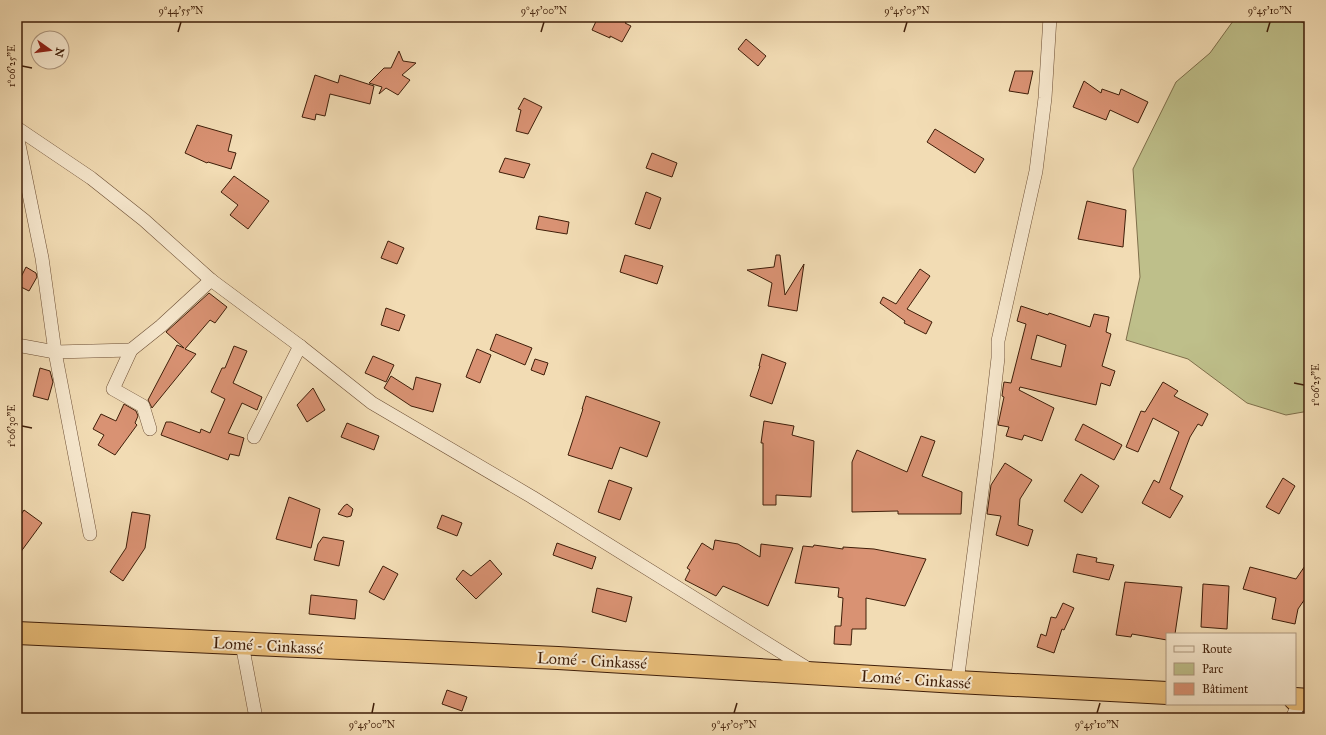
<svg xmlns="http://www.w3.org/2000/svg" width="1326" height="735" font-family="'IM FELL Great Primer',serif">
  <style>
    .green { fill: #bebf8a; stroke: #7e6e4a }
    .building { fill: #d99273; stroke: #3f1e09; fill-rule: evenodd }
    .lines { fill: none; stroke-linecap: round; stroke-linejoin: round }
    .minor-casing { stroke: #6c4e34; stroke-width: 14 }
    .trunk-casing { stroke: #3f1e09; stroke-width: 24 }
    .minor { stroke: #f7e8ce; stroke-width: 13 }
    .trunk { stroke: #e9be7a; stroke-width: 22 }
    .ticks { fill: none; stroke: #3f1e09; stroke-width: 1.5 }
    .labels { text-anchor: middle; stroke-width: 4; stroke-linejoin: round; paint-order: stroke }
    .street-label { font-size: 16px; fill: #3f1e09; stroke: #f7e8ce }
    .neatline { fill: none; stroke: #3f1e09; stroke-width: 1.5 }
    .ticks-label { font-size: 10px; text-anchor: middle; fill: #3f1e09 }
  </style>
  <rect width="100%" height="100%" fill="#f2dcb4"/>
  <filter id="stains"><feTurbulence type="fractalNoise" baseFrequency=".005" numOctaves="4"/><feColorMatrix values="0 0 0 0 .2 0 0 0 0 .09 0 0 0 0 .02 0 0 0 .5 -.17"/></filter>
  <radialGradient id="worn" r=".72"><stop offset=".6" stop-color="#630" stop-opacity="0"/><stop offset="1" stop-color="#630" stop-opacity=".3"/></radialGradient>
  <!-- green -->
  <path class="green" d="M1236,17H1288L1309,25V411L1286,415L1247,403L1188,359L1126,340L1140,277L1133,169L1176,82L1210,53Z"/>
  <!-- building -->
  <g class="building">
    <path d="M598,17H632L625,23L631,26L622,42L610,36V38L592,30Z"/>
    <path d="M746,39L766,56L758,66L738,49Z"/>
    <path d="M399,51L403,61L416,63L402,75L410,80L398,95L386,88L379,94L382,87L369,83L384,68H391Z"/>
    <path d="M1015,71H1033L1028,94L1009,91Z"/>
    <path d="M315,75L338,83L340,75L374,86L370,104L330,94L325,116L316,114L315,120L302,117Z"/>
    <path d="M1084,81L1101,93L1102,89L1119,95L1121,89L1148,102L1138,123L1110,110L1106,120L1073,107Z"/>
    <path d="M524,98L542,107L528,134L516,131L521,110L518,109Z"/>
    <path d="M197,125L232,135L228,151L236,153L231,169L208,162L207,163L185,153Z"/>
    <path d="M935,129L984,159L975,173L927,142Z"/>
    <path d="M652,153L677,163L672,177L646,168Z"/>
    <path d="M505,158L530,164L524,178L499,172Z"/>
    <path d="M234,176L269,201L248,229L230,215L238,205L221,192Z"/>
    <path d="M646,192L661,198L650,229L635,224Z"/>
    <path d="M1087,201L1126,210L1123,247L1078,239Z"/>
    <path d="M539,216L569,222L567,234L536,229Z"/>
    <path d="M388,241L404,248L397,264L381,258Z"/>
    <path d="M625,255L663,266L657,284L620,272Z"/>
    <path d="M776,255H780L785,295L804,264L797,311L768,306L772,283L747,270L774,267Z"/>
    <path d="M26,267L36,273L37,277L29,291L17,285Z"/>
    <path d="M920,269L930,276L907,309L932,322L926,334L904,323L905,321L880,303L883,297L896,304Z"/>
    <path d="M209,293L227,307L215,323L210,320L185,349L196,354L152,408L148,400L177,345L184,348L166,332Z"/>
    <path d="M1021,306L1048,315L1049,313L1090,327L1094,314L1109,317L1106,332L1111,334L1102,366L1115,371L1110,386L1101,383L1096,405L1020,387L1019,390L1054,408L1042,441L1024,435L1022,440L1006,436L1009,427L998,425L1004,397L1002,396L1003,388L1004,382L1011,383L1026,324L1017,321ZM1037,335L1066,345L1061,367L1031,359Z"/>
    <path d="M386,308L405,315L399,331L381,325Z"/>
    <path d="M496,334L532,348L525,365L490,350Z"/>
    <path d="M234,346L247,351L233,383L262,397L257,410L242,403L228,433L244,438L239,456L230,454L228,460L161,435L166,422H171L200,433L201,429L210,433L225,399L211,392L222,368H225Z"/>
    <path d="M477,349L491,355L480,383L466,377Z"/>
    <path d="M762,354L786,363L772,404L750,396L760,366H759Z"/>
    <path d="M373,356L394,365L386,382L365,373Z"/>
    <path d="M535,359L548,363L544,375L531,370Z"/>
    <path d="M40,368L50,371L53,382L48,400L33,396Z"/>
    <path d="M391,376L413,390L416,377L441,384L433,412L411,406L384,388Z"/>
    <path d="M1163,382L1178,391L1174,396L1208,414L1202,426L1198,424L1190,437L1170,489L1183,496L1170,518L1142,503L1154,480L1159,483L1179,432L1153,418L1138,452L1126,447L1141,411L1145,412Z"/>
    <path d="M313,388L325,410L307,422L297,405Z"/>
    <path d="M586,396L660,422L647,457L620,447L612,469L568,455L583,409H582Z"/>
    <path d="M124,404L136,411L138,416L135,423L137,425L115,455L98,445L104,435L93,429L101,414L116,421Z"/>
    <path d="M764,421L794,426L792,435L814,441L811,497L776,495V505H763V443H761Z"/>
    <path d="M347,423L379,436L374,450L341,437Z"/>
    <path d="M1083,424L1122,445L1114,460L1075,440Z"/>
    <path d="M921,436L935,441L922,476L962,492L961,514H898V511L852,512V462L857,450L907,472Z"/>
    <path d="M1005,463L1032,480L1020,499L1018,525L1033,530L1028,546L996,535L1001,516L987,514L991,485Z"/>
    <path d="M1081,474L1099,486L1082,513L1064,501Z"/>
    <path d="M1283,478L1295,486L1279,514L1266,507Z"/>
    <path d="M609,480L632,488L620,520L598,512Z"/>
    <path d="M289,497L320,509L311,548L276,539Z"/>
    <path d="M347,504L353,509L351,516L347,517L338,514L344,506Z"/>
    <path d="M24,510L42,523L17,557V521Z"/>
    <path d="M132,512L150,515L145,548L123,581L110,572L126,548Z"/>
    <path d="M442,515L462,523L457,536L437,528Z"/>
    <path d="M323,537L344,541L339,566L314,560L318,544Z"/>
    <path d="M715,540L738,544L760,557L761,544L793,548L768,606L723,586L716,596L685,580L690,570L687,568L702,543L713,550Z"/>
    <path d="M557,543L596,557L592,569L553,555Z"/>
    <path d="M814,545L843,549V547L874,549L926,559L905,606L866,598V629H852L851,645L834,644L835,626H841L843,598L838,597L839,588L795,583L803,546L813,547Z"/>
    <path d="M1077,554L1097,558L1096,562L1114,565L1109,580L1073,572Z"/>
    <path d="M490,560L502,574L476,599L456,579L463,570L471,576Z"/>
    <path d="M1309,560V593L1298,609L1295,624L1272,619L1276,598L1243,589L1250,567L1296,579Z"/>
    <path d="M383,566L398,574L384,600L369,592Z"/>
    <path d="M1125,582L1182,587L1175,634H1167V640L1132,634L1131,637L1116,635Z"/>
    <path d="M1203,584L1229,586L1227,629L1201,627Z"/>
    <path d="M597,588L632,597L626,622L592,612Z"/>
    <path d="M311,595L357,600L355,619L309,614Z"/>
    <path d="M1063,603L1074,608L1064,630L1062,629L1054,653L1037,647L1041,634L1046,636L1051,617L1056,618Z"/>
    <path d="M447,690L467,697L462,711L442,704Z"/>
  </g>
  <g class="lines">
    <defs>
      <g id="minor">
        <path d="M17,128L91,178L144,220L211,280L300,346L372,403L532,497L810,670"/>
        <path d="M17,135L42,258L55,352L90,534"/>
        <path d="M17,345L55,352L131,350"/>
        <path d="M150,429L143,406L113,389L131,350L161,326L211,280"/>
        <path d="M254,437L300,346"/>
        <path d="M242,644L256,718"/>
        <path d="M957,682L987,453L998,358V341L1036,171L1045,98L1050,17"/>
        <path d="M1292,718L1301,699"/>
      </g>
      <g id="trunk">
        <path d="M17,633L558,658L957,682L1167,693"/>
        <path d="M1295,699L1309,700"/>
      </g>
    </defs>
    <!-- minor casing -->
    <use href="#minor" class="minor-casing"/>
    <!-- trunk casing -->
    <use href="#trunk" class="trunk-casing"/>
    <!-- minor -->
    <use href="#minor" class="minor"/>
    <!-- trunk -->
    <use href="#trunk" class="trunk"/>
  </g>
  <!-- ticks -->
  <path class="ticks" d="M178,32L181,22M541,32L544,22M904,32L907,22M1267,32L1270,22M22,66L32,68M1294,383L1304,385M22,426L32,428M372,713L374,703M734,713L737,703M1097,713L1100,703"/>
  <g class="labels">
    <!-- street labels -->
    <g class="street-label">
      <text transform="translate(268 645) rotate(3)" y="6">Lomé - Cinkassé</text>
      <text transform="translate(592 660) rotate(3)" y="6">Lomé - Cinkassé</text>
      <text transform="translate(916 679) rotate(4)" y="6">Lomé - Cinkassé</text>
    </g>
  </g>
  <!-- margin -->
  <rect width="1326" height="735" fill="none" stroke="#f2dcb4" stroke-width="44"/>
  <!-- legend -->
  <rect x="1166" y="633" width="130" height="72" fill="#f7e8ce" stroke="#ad977f"/>
  <rect x="1174" y="646" width="20" height="6" fill="#f7e8ce" stroke="#ad977f"/>
  <text x="1202" y="653" font-size="12" fill="#3f1e09">Route</text>
  <rect x="1174" y="663" width="20" height="12" fill="#bebf8a" stroke="#ad977f"/>
  <text x="1202" y="673" font-size="12" fill="#3f1e09">Parc</text>
  <rect x="1174" y="683" width="20" height="12" fill="#d99273" stroke="#ad977f"/>
  <text x="1202" y="693" font-size="12" fill="#3f1e09">Bâtiment</text>
  <!-- north arrow -->
  <g transform="translate(50 50) rotate(104)"><circle r="19" fill="#f7e8ce" stroke="#ad977f"/>
  <path d="M0-3L7 15L0 10L-7 15Z" fill="#8f2418"/>
  <text y="-6" font-size="11" font-weight="bold" text-anchor="middle" fill="#3f1e09">N</text>
  </g>
  <rect x="22" y="22" width="1282" height="691" class="neatline"/>
  <g class="ticks-label">
    <text x="181" y="14">9°44'55"N</text>
    <text x="544" y="14">9°45'00"N</text>
    <text x="907" y="14">9°45'05"N</text>
    <text x="1270" y="14">9°45'10"N</text>
    <text transform="translate(11 66) rotate(-90)" y="4">1°06'25"E</text>
    <text transform="translate(1315 385) rotate(-90)" y="4">1°06'25"E</text>
    <text transform="translate(11 426) rotate(-90)" y="4">1°06'30"E</text>
    <text x="372" y="728">9°45'00"N</text>
    <text x="734" y="728">9°45'05"N</text>
    <text x="1097" y="728">9°45'10"N</text>
  </g>
  <rect width="100%" height="100%" filter="url(#stains)"/>
  <rect width="100%" height="100%" fill="url(#worn)"/>
</svg>
